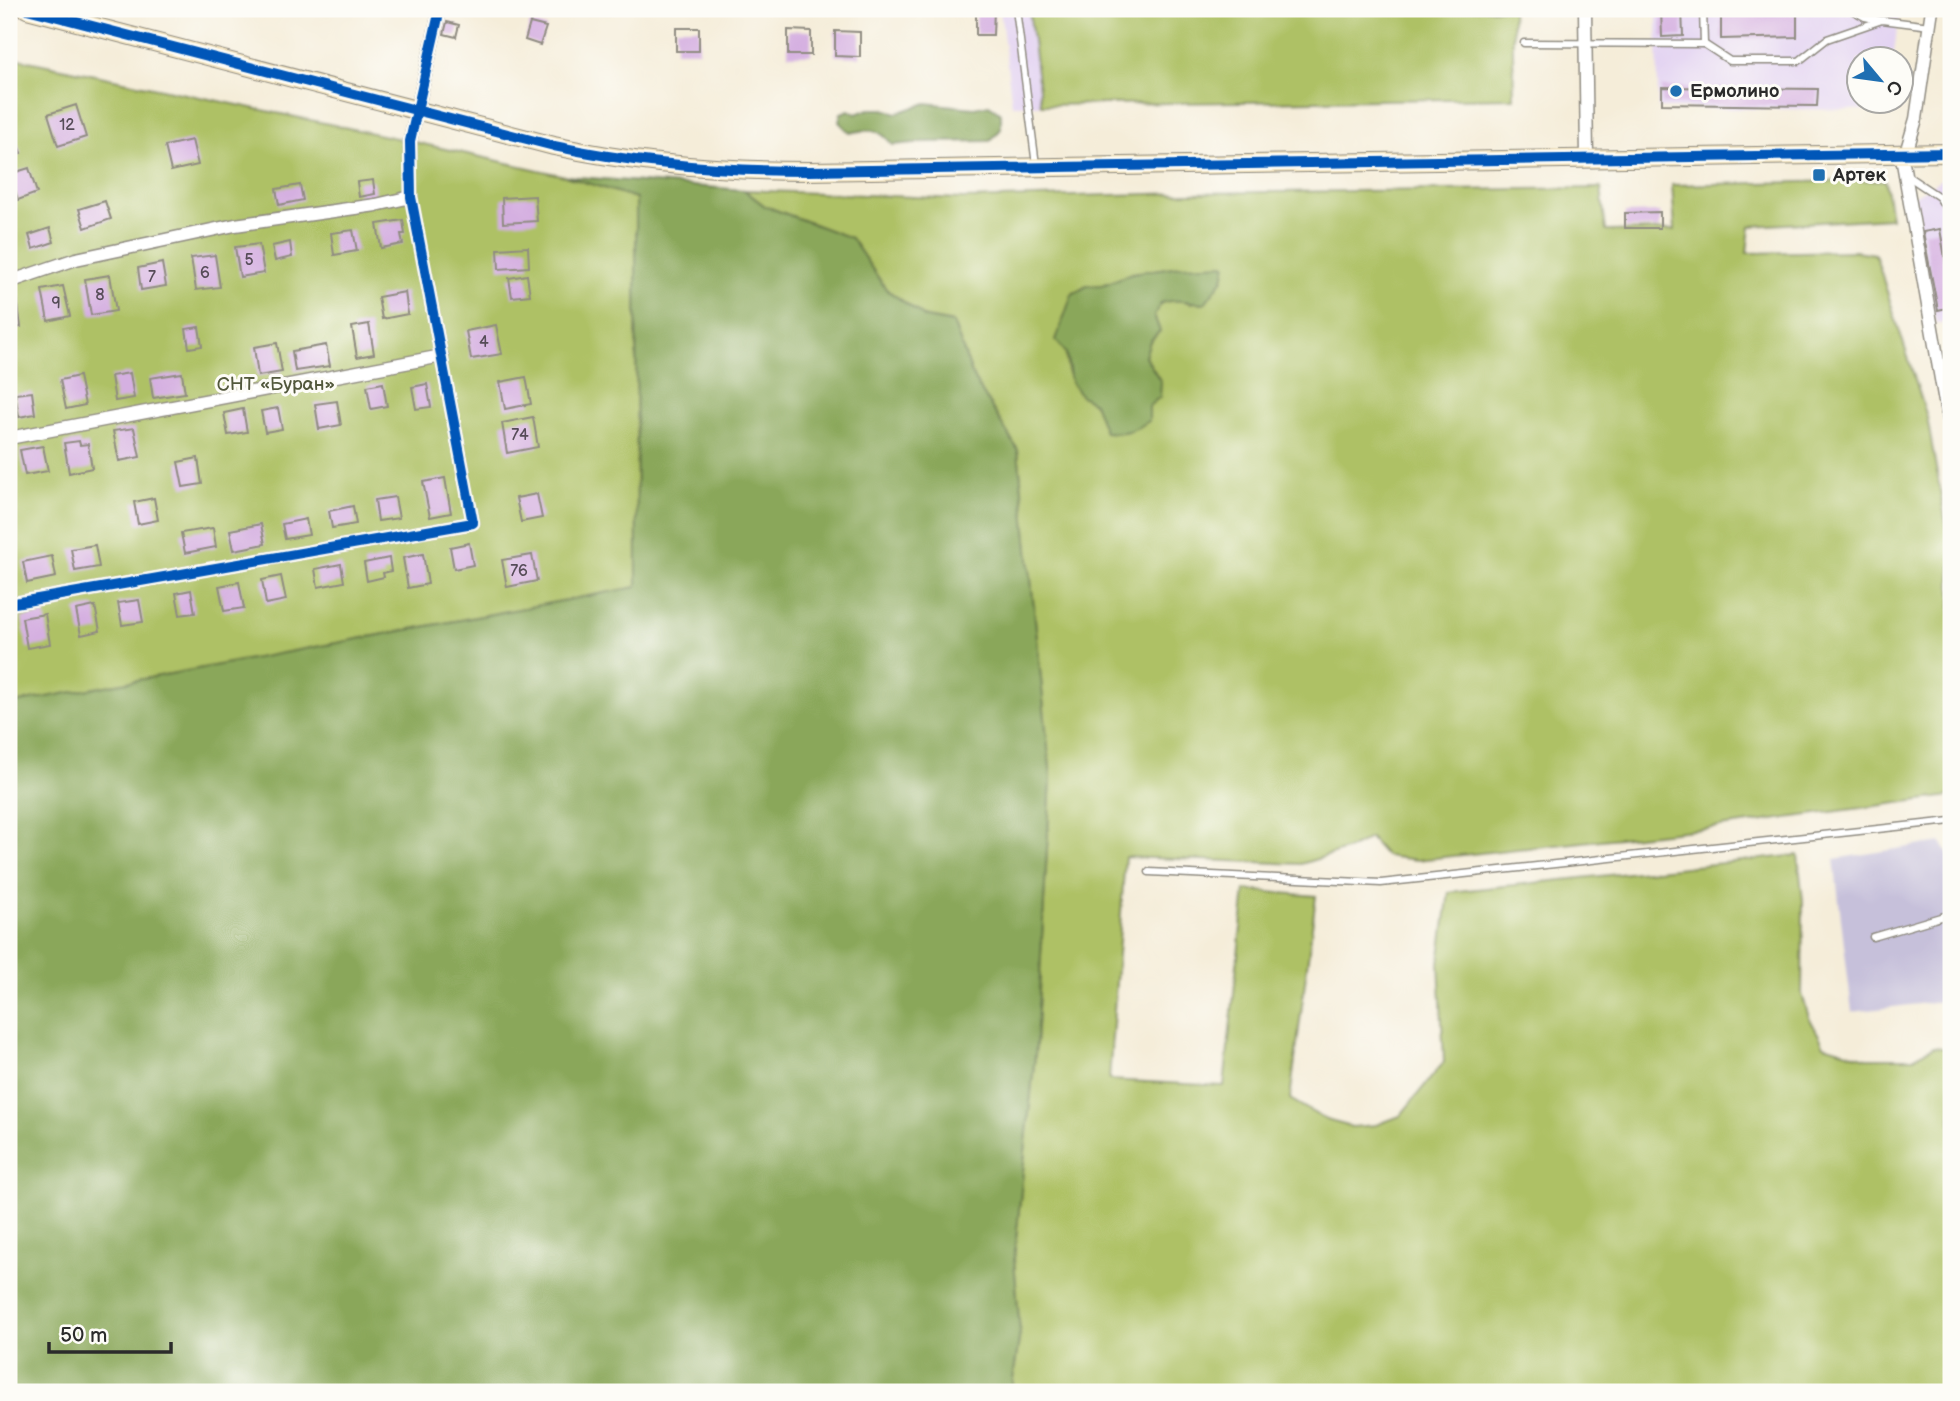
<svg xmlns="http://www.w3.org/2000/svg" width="1960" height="1401" viewBox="0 0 1960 1401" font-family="'Balsamiq Sans',sans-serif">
<rect width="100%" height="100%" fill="#fdfcf7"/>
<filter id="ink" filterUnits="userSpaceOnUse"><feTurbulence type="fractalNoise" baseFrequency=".0143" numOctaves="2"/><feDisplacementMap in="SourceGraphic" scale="14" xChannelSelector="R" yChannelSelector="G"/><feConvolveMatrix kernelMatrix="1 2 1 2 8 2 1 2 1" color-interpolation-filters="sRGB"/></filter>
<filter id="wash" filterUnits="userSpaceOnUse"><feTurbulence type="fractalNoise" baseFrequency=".00686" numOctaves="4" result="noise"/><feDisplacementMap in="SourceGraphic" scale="28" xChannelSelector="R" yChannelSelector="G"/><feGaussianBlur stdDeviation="1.57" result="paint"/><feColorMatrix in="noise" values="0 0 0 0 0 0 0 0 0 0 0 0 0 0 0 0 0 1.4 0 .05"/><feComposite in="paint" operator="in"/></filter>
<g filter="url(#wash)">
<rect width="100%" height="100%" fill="#f5edd9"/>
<g fill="#e3d3f2">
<polygon points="1000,9 1029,9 1041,105 1012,105"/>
<polygon points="1657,9 1900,9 1893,59 1858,60 1858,102 1887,102 1886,110 1658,108"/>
<polygon points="1951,173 1951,321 1936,324 1913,197"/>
</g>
<polygon fill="#c6c0da" points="1941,842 1951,859 1951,1000 1852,1012 1834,859"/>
<g fill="#aec165" stroke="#6c7648" stroke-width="2" fill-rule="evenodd">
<polygon points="1029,9 1512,9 1514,98 1041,105"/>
<polygon points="9,57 410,141 565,176 636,198 637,587 9,704"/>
<path d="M 1885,180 L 1891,218 L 1750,226 L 1747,253 L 1855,251 L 1875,254 L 1927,417 L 1951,553 L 1951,796 L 1720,827 L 1417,860 L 1386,856 L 1370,838 L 1349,849 L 1301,864 L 1125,857 L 1109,1080 L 1224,1086 L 1245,890 L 1316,896 L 1290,1099 L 1326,1120 L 1352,1127 L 1376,1125 L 1400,1116 L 1444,1062 L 1439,963 L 1449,892 L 1798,855 L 1803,901 L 1802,994 L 1809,1017 L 1824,1045 L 1867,1058 L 1913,1058 L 1933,1047 L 1951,1049 L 1951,1392 L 1011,1392 L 1020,1333 L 1014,1259 L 1036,1045 L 1051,778 L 1018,450 L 974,379 L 953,323 L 926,318 L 886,289 L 851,238 L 765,206 L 744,190 L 963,199 L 1188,193 L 1601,188 L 1606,231 L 1675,230 L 1672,185 ZM 1180,266 L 1191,303 L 1176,298 L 1161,302 L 1154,316 L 1160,331 L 1150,341 L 1145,356 L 1161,382 L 1149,406 L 1105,432 C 1102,423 1099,408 1092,402 C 1084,395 1077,393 1072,383 C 1061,360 1066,318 1072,294 L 1087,286 L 1103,285 L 1133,273 Z"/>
</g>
<g fill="#8aa75a" stroke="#5a6942" stroke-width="2">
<path d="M 926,103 L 974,108 L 989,105 L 1001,113 L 1001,129 L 990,141 L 926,142 L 893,145 C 879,128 871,128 850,133 L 839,122 L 841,113 L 849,110 L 856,114 L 869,109 L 883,109 L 897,113 Z"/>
<polygon points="565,176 744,190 765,206 851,238 886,289 926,318 953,323 974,379 1018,450 1051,778 1036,1045 1014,1259 1020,1333 1011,1392 9,1392 9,704 637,587 636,198"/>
<path d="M 1226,264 L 1223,279 L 1205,303 C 1189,303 1177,298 1161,303 L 1154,316 L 1160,331 L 1150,341 L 1145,356 L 1161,382 L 1160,397 L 1149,406 L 1149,421 C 1134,431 1123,434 1105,432 L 1094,403 L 1081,396 L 1071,382 L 1066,353 L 1056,340 L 1072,294 L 1087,286 L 1103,285 L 1132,273 L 1180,266 Z"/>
</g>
<g id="blocks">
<g fill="#d5b0e1">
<polygon points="976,9 994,9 993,35 976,35"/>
<polygon points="1661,9 1682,9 1683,36 1662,37"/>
<polygon points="1721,9 1797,9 1797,37 1721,39"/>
<polygon points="447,22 459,25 456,37 444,34"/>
<polygon points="530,23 546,27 540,45 525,40"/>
<rect x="676" y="28" width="23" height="23"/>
<polygon points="788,30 811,31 811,55 788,55"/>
<polygon points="835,31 860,32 860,57 835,56"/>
<polygon points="1662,87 1818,89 1817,106 1662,104"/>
<polygon points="76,105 86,137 58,146 48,114"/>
<polygon points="14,135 21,153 9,158 9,137"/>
<polygon points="192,140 198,165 171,171 165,146"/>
<polygon points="29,168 37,193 18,200 10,174"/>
<polygon points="373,180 375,194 359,197 357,182"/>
<polygon points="300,185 303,200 279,205 276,189"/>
<polygon points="535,196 537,221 503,223 502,198"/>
<polygon points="105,201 111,219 85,228 79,209"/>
<polygon points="1660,212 1660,228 1625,228 1625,213"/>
<polygon points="403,220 405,234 401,234 403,244 381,248 377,224"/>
<polygon points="50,228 54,242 33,249 29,235"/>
<polygon points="1940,229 1951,293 1951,307 1938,310 1923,232"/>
<polygon points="353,230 357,251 334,255 331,233"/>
<polygon points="290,242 292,257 275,261 272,246"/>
<polygon points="259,244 264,273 240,277 235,247"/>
<polygon points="528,247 529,267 499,269 498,249"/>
<polygon points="215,255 220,287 196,290 191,258"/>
<polygon points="162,263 166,286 141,290 138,268"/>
<polygon points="110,275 116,311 91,315 85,279"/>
<polygon points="527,275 530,295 512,297 509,278"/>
<polygon points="63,286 70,316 48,321 42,290"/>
<polygon points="405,292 408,314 382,319 378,297"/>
<polygon points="17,298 21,327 9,329 9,300"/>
<polygon points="369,324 374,354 357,357 352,327"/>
<polygon points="496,325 502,354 471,359 466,331"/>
<polygon points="199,327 202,346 189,348 186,329"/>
<polygon points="277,343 282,372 258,376 254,347"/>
<polygon points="326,345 330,366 295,371 292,351"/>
<polygon points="130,373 134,398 115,401 111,376"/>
<polygon points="182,373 185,393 153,398 150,378"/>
<polygon points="79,376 85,405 66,409 60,380"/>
<polygon points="526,377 531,404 505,409 500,382"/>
<polygon points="383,383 387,406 371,409 367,386"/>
<polygon points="427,384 431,407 416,409 412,387"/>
<polygon points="32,392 35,414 19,417 15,394"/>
<polygon points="337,401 341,425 319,429 315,404"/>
<polygon points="278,408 282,429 265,432 261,411"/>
<polygon points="243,409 247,432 228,435 224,413"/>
<polygon points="533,417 538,447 507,453 502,423"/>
<polygon points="134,428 140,457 119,461 113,431"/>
<polygon points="79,441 80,445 88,444 92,468 69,473 64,443"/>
<polygon points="43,446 48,471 25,475 20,450"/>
<polygon points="198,458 202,484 183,487 178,462"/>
<polygon points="445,478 451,513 430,517 423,482"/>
<polygon points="537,494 542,518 521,522 516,498"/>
<polygon points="395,497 399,518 378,521 375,500"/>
<polygon points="154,498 158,520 138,524 134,502"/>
<polygon points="353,506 356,524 332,528 329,511"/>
<polygon points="306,519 309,535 285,539 282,524"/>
<polygon points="261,524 265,544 234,550 230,530"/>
<polygon points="213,528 216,547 185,553 181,533"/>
<polygon points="469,543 473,565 454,569 450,547"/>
<polygon points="95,545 99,567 75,571 71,549"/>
<polygon points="423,554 428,584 408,588 403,558"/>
<polygon points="532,555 537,581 507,587 502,560"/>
<polygon points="52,556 56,577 27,583 23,562"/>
<polygon points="389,558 391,571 383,573 384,577 367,581 364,563"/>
<polygon points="341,564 344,582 318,587 315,569"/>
<polygon points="281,576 286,600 266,604 262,580"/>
<polygon points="239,582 244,608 224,611 219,586"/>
<polygon points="191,590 195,613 180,615 176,593"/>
<polygon points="139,600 143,622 122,625 118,603"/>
<polygon points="95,606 100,631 81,635 76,610"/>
<polygon points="45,614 50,644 27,648 22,618"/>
</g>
</g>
</g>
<g filter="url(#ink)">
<use href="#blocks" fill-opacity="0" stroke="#908c82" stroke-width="2"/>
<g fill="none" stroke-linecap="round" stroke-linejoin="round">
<defs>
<g id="lane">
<polyline points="1016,9 1036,165"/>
<polyline points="1850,9 1865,17 1880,20"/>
<polyline points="1524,43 1704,44 1703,9"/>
<polyline points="1704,44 1730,61 1799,61 1827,39 1882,20 1930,26"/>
<polyline points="1906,175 1939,197 1951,196"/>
<polyline points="1939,197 1951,216"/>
<polyline points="1149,872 1381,883 1951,821"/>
<polyline points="1873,937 1951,914"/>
</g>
<g id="street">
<polyline points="1585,9 1587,158"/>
<polyline points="1932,9 1916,119 1903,163 1951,436"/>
<polyline points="9,282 76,259 235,225 376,205 411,197"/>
<polyline points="9,438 442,356"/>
<polyline points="9,604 473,523 411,197 410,141 440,9"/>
</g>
<path id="secondary" d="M 27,9 L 554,146 C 638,164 723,171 809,171 L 1951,153"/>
</defs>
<use href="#lane" stroke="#908c82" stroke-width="9"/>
<use href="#street" stroke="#908c82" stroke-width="15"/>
<use href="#secondary" stroke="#908c82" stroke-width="20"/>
<use href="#lane" stroke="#fff" stroke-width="6"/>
<use href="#street" stroke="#fff" stroke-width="12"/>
<use href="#secondary" stroke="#f7e8c3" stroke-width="18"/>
<defs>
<g id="cycleway">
<path d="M 27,9 L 554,146 C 638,164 723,171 809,171 L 1951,153"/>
<polyline points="9,604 473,523 411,197 410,141 440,9"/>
</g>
</defs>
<use href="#cycleway" stroke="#fdfcf7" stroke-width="15"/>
<use href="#cycleway" stroke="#0057b8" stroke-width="10"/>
</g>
</g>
<g fill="#1f6fb2" stroke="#fdfcf7" stroke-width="2.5">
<circle cx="1676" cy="91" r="7"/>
<rect x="1812" y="168" width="14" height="14" rx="3.5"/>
</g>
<g text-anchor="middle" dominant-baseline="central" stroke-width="6" stroke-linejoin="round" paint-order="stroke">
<g font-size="16" fill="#564c58">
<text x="67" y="125">12</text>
<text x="249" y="260">5</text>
<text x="205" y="273">6</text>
<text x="152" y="277">7</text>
<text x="100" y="295">8</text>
<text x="56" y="303">9</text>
<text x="484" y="342">4</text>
<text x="520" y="435">74</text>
<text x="519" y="571">76</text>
</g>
<g font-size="19" font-weight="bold" fill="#2b2b2b" stroke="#fdfcf7" text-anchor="start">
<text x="1690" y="91">Ермолино</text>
<text x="1833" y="175">Артек</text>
</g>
<g font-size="19" fill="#52583c" stroke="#fdfcf7">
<text x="276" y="384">СНТ «Буран»</text>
</g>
</g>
<rect width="1960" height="1401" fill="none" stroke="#fdfcf7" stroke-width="35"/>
<g transform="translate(1880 80) rotate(119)"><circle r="33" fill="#fdfcf7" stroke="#a9a8a5" stroke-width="2"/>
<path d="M0-5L12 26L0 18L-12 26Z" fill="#1f6fb2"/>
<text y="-10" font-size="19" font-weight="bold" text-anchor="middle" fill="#2b2b2b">С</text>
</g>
<path d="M49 1342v10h122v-10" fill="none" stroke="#2b2b2b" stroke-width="3.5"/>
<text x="60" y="1342" font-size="21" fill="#2b2b2b" stroke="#fdfcf7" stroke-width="5" paint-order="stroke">50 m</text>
</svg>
